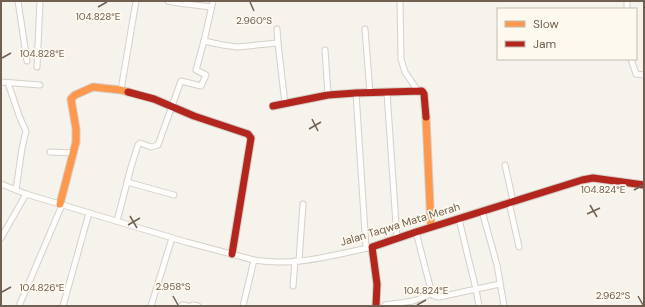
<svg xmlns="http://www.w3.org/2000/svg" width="645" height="307" viewBox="0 0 645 307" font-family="'DM Sans',sans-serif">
<rect width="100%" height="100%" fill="#f6f3ec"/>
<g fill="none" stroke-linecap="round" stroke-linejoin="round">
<defs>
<g id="street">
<polyline points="18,1 27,61"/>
<polyline points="168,1 178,3 211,7"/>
<polyline points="400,1 401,59 405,72 418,91"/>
<polyline points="627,9 627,1"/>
<polyline points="277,29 278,43"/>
<polyline points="365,29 370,93"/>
<polyline points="204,41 223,45 237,47 278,43 285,104"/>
<polyline points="325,50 328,95"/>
<polyline points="631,59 636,74 644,75"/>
<polyline points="37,67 40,1"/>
<polyline points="1,82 40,85"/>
<polyline points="8,83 20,118 26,131 22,148 16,190"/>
<polyline points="121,90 136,1"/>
<polyline points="356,93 366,248"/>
<polyline points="387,93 397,239"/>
<polyline points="50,152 73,153"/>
<polyline points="505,165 513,201"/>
<polyline points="127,182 174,195"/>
<path d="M 1,184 L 26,194 L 186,242 L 254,260 C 294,267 334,255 372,247"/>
<polyline points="509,202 519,247"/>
<polyline points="482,211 497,265 504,306"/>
<polyline points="459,219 468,257 476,289 479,306"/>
<polyline points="117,221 131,167 138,145 140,143 151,147 158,145 181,81 201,86 206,75 196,70 204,41 213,1"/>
<polyline points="416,232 432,294 434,296 439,297 500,284"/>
<polyline points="1,238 26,194"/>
<polyline points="299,261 303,204"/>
<polyline points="293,286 295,261"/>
<polyline points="182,305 188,306"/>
<polyline points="385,305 413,301 432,294"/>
<polyline points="19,306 62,205"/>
<polyline points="63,306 89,213"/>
<polyline points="151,306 172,238"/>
<polyline points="191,306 193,305 198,306"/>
<polyline points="243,306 254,260"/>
</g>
<g id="slow">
<polyline points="426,117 431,227"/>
<polyline points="60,204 76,142 76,129 71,99 75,95 93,87 121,90 128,92"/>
</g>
<g id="jam">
<polyline points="128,92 154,99 194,116 248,134 251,138 232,254"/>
<polyline points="273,106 328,95 356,93 422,91 424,94 426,117"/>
<polyline points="376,306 377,284 372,247 416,232 582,180 593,178 644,185"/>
</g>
</defs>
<use href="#street" stroke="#d5d0ca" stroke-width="7"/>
<use href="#slow" stroke="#d4cfc7" stroke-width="9"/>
<use href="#jam" stroke="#d4cfc7" stroke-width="9"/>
<use href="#street" stroke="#fefdfc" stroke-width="5"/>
<use href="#slow" stroke="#ff974d" stroke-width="7"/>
<use href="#jam" stroke="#b3261e" stroke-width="7"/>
</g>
<path fill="none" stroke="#715f4f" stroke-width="1.5" d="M 250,2 L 254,11M 98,7 L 107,2M 2,58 L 11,53M 312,119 L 318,131M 309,129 L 321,122M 634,190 L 643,185M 590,205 L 597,217M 587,214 L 600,208M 130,216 L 137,228M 128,225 L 140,218M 2,292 L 11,287M 173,296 L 178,305M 638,296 L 643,305M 417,305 L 426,300"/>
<g text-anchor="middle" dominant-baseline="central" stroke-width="3.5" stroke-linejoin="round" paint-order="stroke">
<g font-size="11" fill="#715f4f" stroke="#fdf9ee">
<text transform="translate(400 224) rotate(-17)">Jalan Taqwa Mata Merah</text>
</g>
</g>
<g font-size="10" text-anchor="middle" fill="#715f4f" stroke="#fdf9ee" stroke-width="3.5" stroke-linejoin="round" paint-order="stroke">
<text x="98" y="20">104.828°E</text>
<text x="254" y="24">2.960°S</text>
<text x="42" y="57">104.828°E</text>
<text x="603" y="193">104.824°E</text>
<text x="173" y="290">2.958°S</text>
<text x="42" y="291">104.826°E</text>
<text x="426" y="294">104.824°E</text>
<text x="613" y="299">2.962°S</text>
</g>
<rect width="645" height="307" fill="none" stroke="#715f4f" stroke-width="4"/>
<rect x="497" y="8" width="140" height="52" fill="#fdf9ee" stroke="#c5bbae"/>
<rect x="505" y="21" width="20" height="6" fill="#ff974d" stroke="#c5bbae"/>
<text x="533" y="28" font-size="12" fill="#715f4f">Slow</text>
<rect x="505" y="41" width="20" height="6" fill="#b3261e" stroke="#c5bbae"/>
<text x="533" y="48" font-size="12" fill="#715f4f">Jam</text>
</svg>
